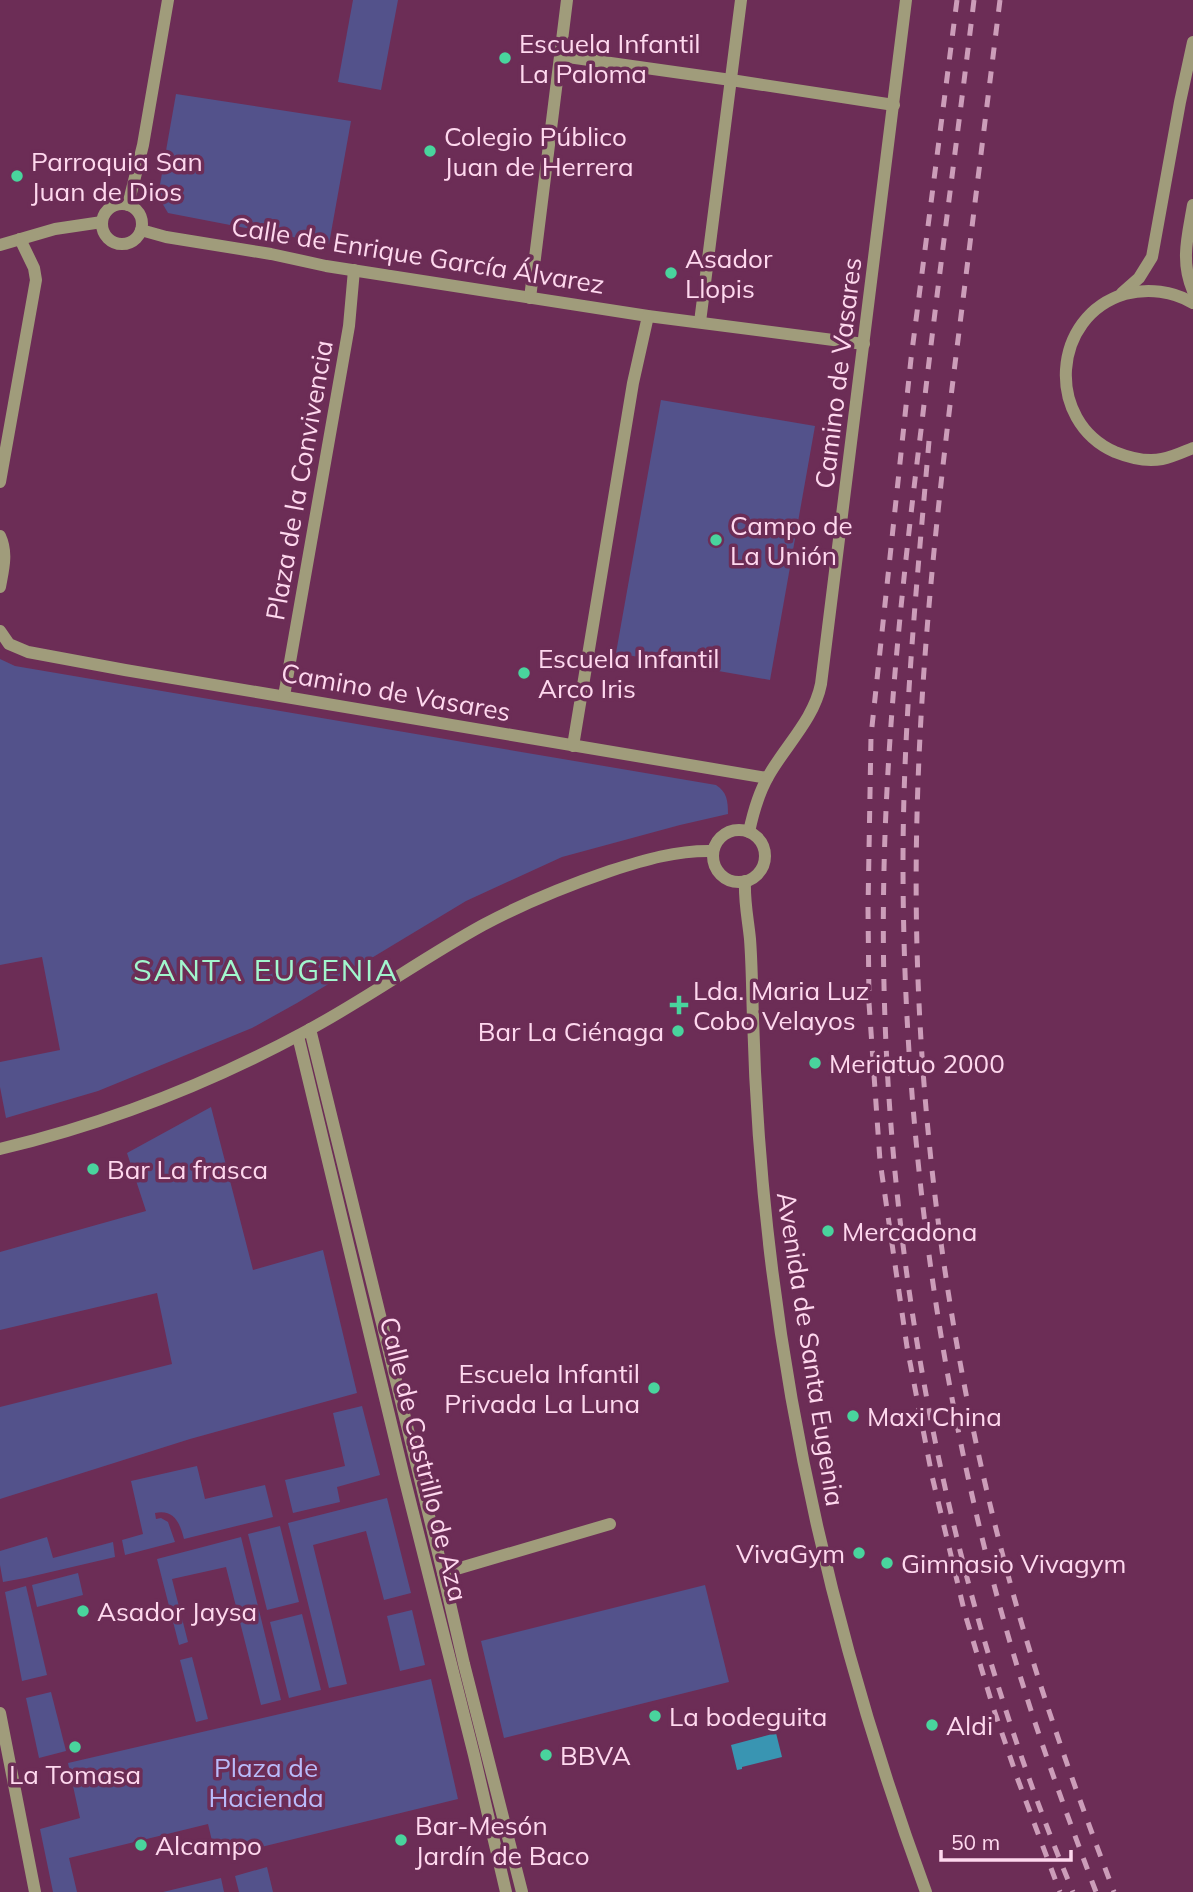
<svg xmlns="http://www.w3.org/2000/svg" width="1193" height="1892" viewBox="0 0 1193 1892" font-family="Mulish,sans-serif">
<rect width="100%" height="100%" fill="#6c2d56"/>
<g fill="#53528b">
<polygon points="353,0 398,0 381,90 338,82"/>
<polygon points="176,94 351,121 329,244 168,213 158,196"/>
<polygon points="661,400 815,426 770,680 616,653"/>
<path d="M 0,659 L 15,666 L 716,785 C 727,792 728,801 728,814 L 680,825 L 562,857 L 466,901 L 297,1003 L 252,1028 L 98,1091 L 6,1118 L 0,1087 L 0,1062 L 60,1050 L 42,957 L 0,965 Z"/>
<polygon points="211,1107 253,1270 323,1250 357,1393 190,1439 0,1499 0,1407 172,1364 157,1293 0,1330 0,1252 146,1211 127,1153"/>
<polygon points="362,1406 380,1475 337,1487 340,1502 293,1513 285,1480 345,1466 333,1413"/>
<path d="M 197,1466 L 205,1499 L 265,1485 L 273,1517 L 184,1539 C 180,1523 174,1509 155,1513 L 156,1519 L 161,1518 L 168,1522 L 175,1542 L 125,1555 L 122,1540 L 143,1534 L 131,1481 Z"/>
<polygon points="387,1498 411,1593 384,1600 366,1531 313,1545 347,1684 329,1688 288,1523"/>
<polygon points="280,1526 299,1602 267,1610 248,1534"/>
<polygon points="47,1537 53,1558 113,1542 115,1557 25,1578 3,1582 0,1565 0,1551"/>
<polygon points="241,1537 281,1700 261,1705 226,1567 172,1579 188,1642 179,1645 157,1559"/>
<polygon points="78,1573 83,1595 37,1607 32,1585"/>
<polygon points="705,1585 729,1682 504,1738 481,1641"/>
<polygon points="26,1586 47,1675 22,1681 5,1592"/>
<polygon points="412,1610 425,1665 400,1671 387,1616"/>
<polygon points="302,1614 321,1690 289,1698 270,1622"/>
<polygon points="192,1657 208,1719 196,1722 180,1660"/>
<polygon points="431,1679 458,1799 216,1858 208,1824 69,1858 77,1892 53,1892 40,1829 80,1818 68,1763"/>
<polygon points="51,1692 66,1751 39,1758 26,1698"/>
<polygon points="267,1867 273,1892 239,1892 235,1876"/>
<polygon points="221,1878 224,1892 163,1892"/>
</g>
<polygon fill="#3995b2" points="776,1733 782,1757 742,1767 742,1769 737,1770 731,1745"/>
<g fill="none" stroke-linecap="round" stroke-linejoin="round">
<g stroke="#a09c7b" stroke-width="12">
<polyline points="561,56 731,80 894,105"/>
<circle cx="122" cy="224" r="20"/>
<polyline points="128,205 143,145 168,0"/>
<path d="M 1193,205 C 1188,235 1180,261 1193,291"/>
<polyline points="141,230 166,237 271,254 326,266 648,316 864,344"/>
<polyline points="0,245 55,229 102,222"/>
<polyline points="1122,293 1139,278 1152,257 1180,102 1193,42"/>
<polyline points="530,298 567,0"/>
<path d="M 1193,303 C 1173,291 1148,288 1125,294 C 1051,316 1045,421 1115,452 C 1130,458 1147,462 1162,459 C 1173,457 1183,452 1193,448"/>
<polyline points="700,322 741,0"/>
<polyline points="0,482 36,280 34,268 20,239"/>
<path d="M 0,536 C 8,553 3,570 0,587"/>
<polyline points="0,631 9,644 28,652 125,670 767,778"/>
<polyline points="284,696 349,326 354,270"/>
<polyline points="573,746 633,383 648,316"/>
<circle cx="739" cy="856" r="26"/>
<path d="M 749,832 C 753,813 759,792 769,775 C 786,745 814,719 821,684 L 906,0"/>
<path d="M 745,881 C 744,901 748,919 750,939 C 752,965 752,992 753,1018 C 761,1319 822,1610 926,1892"/>
<polyline points="310,1029 443,1573 464,1664 522,1892"/>
<polyline points="298,1036 404,1477 474,1755 506,1892"/>
<path d="M 0,1149 C 105,1124 206,1085 301,1034 C 364,1001 421,959 483,925 C 524,903 566,886 610,871 C 644,860 677,850 713,851"/>
<polyline points="443,1573 610,1524"/>
<polyline points="0,1713 35,1892"/>
</g>
<g stroke="#cc9db9" stroke-width="5" stroke-dasharray="12 12" stroke-linecap="butt">
<polyline points="957,0 911,359 871,736 868,908 869,1003 880,1161 907,1347 932,1476 965,1614 993,1707 1018,1780 1060,1892"/>
<path d="M 974,0 C 957,141 938,281 922,422 C 905,559 890,697 885,835 C 872,1194 935,1561 1073,1892"/>
<path d="M 1000,0 C 987,105 974,211 961,316 C 940,482 921,649 917,816 C 910,1083 946,1362 1020,1618 C 1047,1711 1080,1802 1114,1892"/>
<path d="M 929,441 C 917,582 903,722 903,863 C 903,1136 941,1422 1022,1682 C 1044,1753 1070,1823 1096,1892"/>
</g>
</g>
<g fill="#49d49d" stroke="#6c2d56" stroke-width="2.5">
<circle cx="505" cy="58" r="7"/>
<circle cx="430" cy="151" r="7"/>
<circle cx="17" cy="176" r="7"/>
<circle cx="671" cy="273" r="7"/>
<circle cx="716" cy="540" r="7"/>
<circle cx="524" cy="673" r="7"/>
<path d="M675.5 994.5h7v7h7v7h-7v7h-7v-7h-7v-7h7z"/>
<circle cx="678" cy="1031" r="7"/>
<circle cx="815" cy="1063" r="7"/>
<circle cx="93" cy="1169" r="7"/>
<circle cx="828" cy="1231" r="7"/>
<circle cx="654" cy="1388" r="7"/>
<circle cx="853" cy="1416" r="7"/>
<circle cx="859" cy="1553" r="7"/>
<circle cx="887" cy="1563" r="7"/>
<circle cx="83" cy="1611" r="7"/>
<circle cx="655" cy="1716" r="7"/>
<circle cx="932" cy="1725" r="7"/>
<circle cx="75" cy="1747" r="7"/>
<circle cx="546" cy="1755" r="7"/>
<circle cx="401" cy="1840" r="7"/>
<circle cx="141" cy="1845" r="7"/>
</g>
<g text-anchor="middle" dominant-baseline="central" stroke-width="7" stroke-linejoin="round" paint-order="stroke">
<g font-size="26" fill="#fed8ee" stroke="#6c2d56" text-anchor="start">
<text x="519" y="43">Escuela Infantil<tspan x="519" dy="30">La Paloma</tspan></text>
<text x="444" y="136">Colegio Público<tspan x="444" dy="30">Juan de Herrera</tspan></text>
<text x="31" y="161">Parroquia San<tspan x="31" dy="30">Juan de Dios</tspan></text>
<text x="685" y="258">Asador<tspan x="685" dy="30">Llopis</tspan></text>
<text x="730" y="525">Campo de<tspan x="730" dy="30">La Unión</tspan></text>
<text x="538" y="658">Escuela Infantil<tspan x="538" dy="30">Arco Iris</tspan></text>
<text x="693" y="990">Lda. Maria Luz<tspan x="693" dy="30">Cobo Velayos</tspan></text>
<text x="664" y="1031" text-anchor="end">Bar La Ciénaga</text>
<text x="829" y="1063">Meriatuo 2000</text>
<text x="107" y="1169">Bar La frasca</text>
<text x="842" y="1231">Mercadona</text>
<text x="640" y="1373" text-anchor="end">Escuela Infantil<tspan x="640" dy="30">Privada La Luna</tspan></text>
<text x="867" y="1416">Maxi China</text>
<text x="845" y="1553" text-anchor="end">VivaGym</text>
<text x="901" y="1563">Gimnasio Vivagym</text>
<text x="97" y="1611">Asador Jaysa</text>
<text x="669" y="1716">La bodeguita</text>
<text x="946" y="1725">Aldi</text>
<text x="560" y="1755">BBVA</text>
<text x="75" y="1774" text-anchor="middle">La Tomasa</text>
<text x="415" y="1825">Bar-Mesón<tspan x="415" dy="30">Jardín de Baco</tspan></text>
<text x="155" y="1845">Alcampo</text>
</g>
<g font-size="26" fill="#fed8ee" stroke="#6c2d56">
<text transform="translate(418 255) rotate(9)">Calle de Enrique García Álvarez</text>
<text transform="translate(838 373) rotate(-83)">Camino de Vasares</text>
<text transform="translate(299 480) rotate(-80)">Plaza de la Convivencia</text>
<text transform="translate(396 692) rotate(10)">Camino de Vasares</text>
<text transform="translate(811 1349) rotate(81)">Avenida de Santa Eugenia</text>
<text transform="translate(424 1459) rotate(76)">Calle de Castrillo de Aza</text>
</g>
<g font-size="26" fill="#b9bbfa" stroke="#6c2d56">
<text x="266" y="1767">Plaza de<tspan x="266" dy="30">Hacienda</tspan></text>
</g>
<g font-size="30" letter-spacing="2" fill="#a1f6cd" stroke="#6c2d56">
<text x="266" y="970">SANTA EUGENIA</text>
</g>
</g>
<path d="M941 1850v10h130v-10" fill="none" stroke="#fed8ee" stroke-width="3.5"/>
<text x="951" y="1850" font-size="21" fill="#fed8ee" stroke="#6c2d56" stroke-width="5" paint-order="stroke">50 m</text>
</svg>
